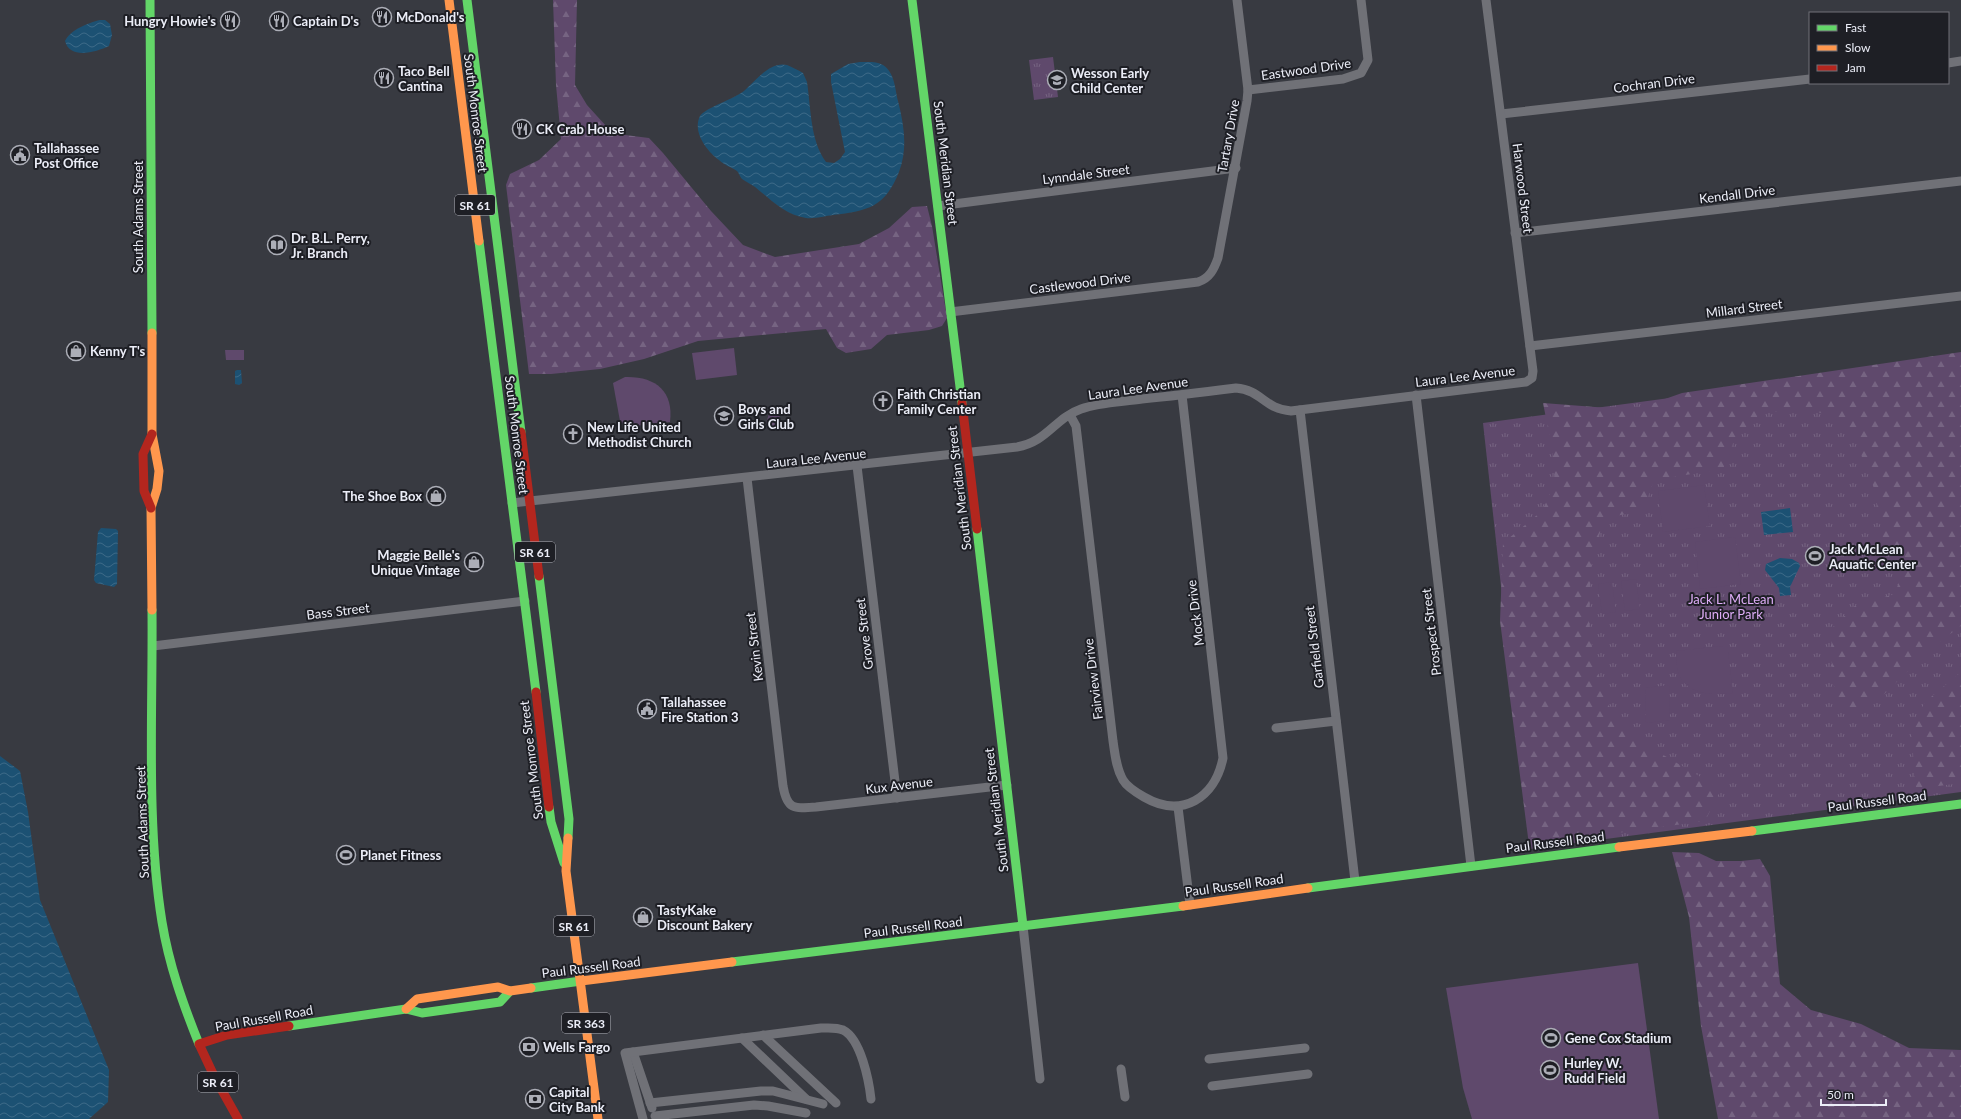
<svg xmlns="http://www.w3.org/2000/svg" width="1961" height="1119" viewBox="0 0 1961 1119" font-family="Lato,sans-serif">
<defs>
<pattern id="grass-tufts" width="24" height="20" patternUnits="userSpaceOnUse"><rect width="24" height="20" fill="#5f496c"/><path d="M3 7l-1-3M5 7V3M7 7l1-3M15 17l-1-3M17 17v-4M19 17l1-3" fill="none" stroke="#766482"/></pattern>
<pattern id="forest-firs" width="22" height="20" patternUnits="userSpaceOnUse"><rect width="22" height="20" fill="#5f496c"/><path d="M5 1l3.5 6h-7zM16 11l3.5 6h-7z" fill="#766482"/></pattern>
<pattern id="water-waves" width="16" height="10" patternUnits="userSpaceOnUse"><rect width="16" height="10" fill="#1c5173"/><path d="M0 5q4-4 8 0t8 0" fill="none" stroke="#3d6a88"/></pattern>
</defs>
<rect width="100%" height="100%" fill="#383a41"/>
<g fill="url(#grass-tufts)">
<polygon points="1053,57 1058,97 1034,100 1029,60"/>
<polygon points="1961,359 1961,792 1530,849 1483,423"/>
<polygon points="776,411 779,412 781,428 777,430 770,428 766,423 769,414"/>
</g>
<g fill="url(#forest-firs)">
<polygon points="553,0 577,0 575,85 587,105 606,126 617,134 649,138 663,153 711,211 743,245 775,257 859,244 889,228 912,207 927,206 932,226 947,318 942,326 929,330 887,335 871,349 846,353 837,348 826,329 698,341 644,359 600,369 551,374 529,374 506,185 510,174 539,160 561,139 556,85"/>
<polygon points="1961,352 1961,626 1934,646 1879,699 1852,710 1836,708 1831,655 1832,628 1856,605 1895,594 1901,575 1885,553 1875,491 1857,444 1836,417 1806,409 1761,413 1735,438 1723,469 1654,480 1643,511 1604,518 1591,566 1589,621 1593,658 1609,706 1631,736 1721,789 1705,821 1529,845 1500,621 1503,543 1542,511 1555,484 1552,448 1543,403 1634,410 1682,393"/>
<polygon points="1961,672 1961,783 1916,789 1911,728 1925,702"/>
<polygon points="1672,852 1699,853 1716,861 1741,861 1760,859 1770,876 1780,984 1811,1010 1861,1024 1909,1048 1961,1050 1961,1119 1718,1119 1701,1026 1689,917"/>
</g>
<g fill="#5f496c">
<polygon points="734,348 737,375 696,380 692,353"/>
<polygon points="225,350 244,350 244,360 226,360"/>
<path d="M 625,377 C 655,376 674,391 670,422 L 626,427 L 620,421 L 613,383 Z"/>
<polygon points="1704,485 1710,526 1663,532 1658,491"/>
<polygon points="1735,537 1741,584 1700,589 1695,542"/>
<polygon points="1636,579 1640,609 1625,611 1621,581"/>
<polygon points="1612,582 1616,612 1602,614 1598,584"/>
<path d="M 1722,646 L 1728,652 L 1733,693 C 1716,695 1693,696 1681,679 C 1676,671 1677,660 1676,651 Z"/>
<polygon points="1669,685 1670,720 1646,723 1645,688"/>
<polygon points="1638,963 1659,1119 1472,1119 1463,1088 1446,988"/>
</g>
<g fill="url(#water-waves)">
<path d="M 100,20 L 105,20 L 110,24 L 112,35 L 109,46 C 96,52 70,60 65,41 C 70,30 88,23 100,20 Z"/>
<path d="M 860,62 C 867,62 877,61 883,65 C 895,73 895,89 898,101 C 904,125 908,148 899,172 C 885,207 868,211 833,215 C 825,216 814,219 806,218 C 785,215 770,199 755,187 C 751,184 746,182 742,179 C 740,177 739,173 737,171 C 731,167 724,165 719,160 C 707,151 692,132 700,116 C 705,108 734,99 744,91 C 755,81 770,61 787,65 C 792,67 798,70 803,73 L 807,82 C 811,108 810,140 826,162 L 834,163 L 840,159 L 845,152 L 831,82 L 831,74 L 848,64 Z"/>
<polygon points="237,370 241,370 242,383 239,385 235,384 235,371"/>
<polygon points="1790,508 1793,532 1764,535 1761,512"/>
<polygon points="101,528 116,529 118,531 117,584 114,587 96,583 94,580 98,532"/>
<polygon points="1780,558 1792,559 1799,563 1800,566 1790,587 1791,595 1780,596 1779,588 1765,570 1766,564"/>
<polygon points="0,756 20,771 28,812 40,900 109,1070 108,1102 89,1119 0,1119"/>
</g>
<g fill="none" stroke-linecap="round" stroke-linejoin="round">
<g stroke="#707177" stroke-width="9">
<polyline points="1948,63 1961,61"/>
<polyline points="1248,90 1343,79 1361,73 1368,60 1361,0"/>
<polyline points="1501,114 1810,79"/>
<polyline points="938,206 1236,168"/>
<polyline points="1515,233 1961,181"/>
<path d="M 950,312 L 1198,282 C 1210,278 1214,269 1218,258 L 1247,101 L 1248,90 L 1237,0"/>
<polyline points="1530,346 1961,296"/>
<polyline points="1416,395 1471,866"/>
<polyline points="1300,410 1355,881"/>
<path d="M 1070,415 L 1076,426 L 1113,741 C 1115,754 1116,768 1123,780 C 1127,787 1137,793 1144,797 C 1182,819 1215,798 1223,758 L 1182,395"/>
<polyline points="857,466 897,798"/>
<path d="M 747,478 L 783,786 C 787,809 793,809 816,807 L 1007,785"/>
<path d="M 512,503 L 1017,447 C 1047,442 1055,418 1081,409 C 1100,402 1122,402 1142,399 C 1173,396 1205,392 1236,388 C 1262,390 1264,409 1291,411 L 1526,382 L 1532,378 L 1533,371 L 1486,0"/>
<polyline points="153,646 525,601"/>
<polyline points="1276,728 1336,721"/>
<polyline points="1178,807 1190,905"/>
<polyline points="1023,926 1040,1079"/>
<polyline points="763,1035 836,1103"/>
<polyline points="742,1038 806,1099"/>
<polyline points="633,1052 652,1108"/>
<polyline points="1209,1059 1305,1048"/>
<polyline points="1121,1069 1125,1097"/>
<polyline points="1212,1086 1308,1074"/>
<polyline points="650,1103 761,1091 773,1091 823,1104"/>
<polyline points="655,1116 754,1105 768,1106 806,1113"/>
<path d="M 643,1119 L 625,1053 L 821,1028 C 828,1028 836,1027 843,1030 C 861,1039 869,1081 871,1099"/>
</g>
<g stroke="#63d668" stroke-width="9">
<polyline points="150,0 152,333"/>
<polyline points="467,0 521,432"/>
<polyline points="912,0 962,403"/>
<polyline points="479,241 536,692"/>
<polyline points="977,529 1023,926"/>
<polyline points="539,576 569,819 568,838"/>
<path d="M 152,610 C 153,712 146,823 162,922 C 169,965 183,1004 199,1044"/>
<polyline points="549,807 551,822 564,863"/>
<polyline points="1752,831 1961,804"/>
<polyline points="1308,888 1619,847"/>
<polyline points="732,962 1183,906"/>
<polyline points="531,988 581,981"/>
<polyline points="289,1026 406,1009 422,1013 500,1002 510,991"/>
</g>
<g stroke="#ff974d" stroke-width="9">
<polyline points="449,0 479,241"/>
<polyline points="152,333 152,434 159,471 157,489 151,508 152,610"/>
<polyline points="568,838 566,871 598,1119"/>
<polyline points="1619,847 1752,831"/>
<polyline points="1183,906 1308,888"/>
<polyline points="581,981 732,962"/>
<polyline points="406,1009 417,999 498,987 510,991 531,988"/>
</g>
<g stroke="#b3261e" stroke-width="9">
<polyline points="962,403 977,529"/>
<polyline points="521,432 539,576"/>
<polyline points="151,508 144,491 143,454 152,434"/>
<polyline points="536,692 549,807"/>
<polyline points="238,1119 215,1078 199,1044 227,1035 289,1026"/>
</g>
</g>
<defs>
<symbol id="restaurant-ring" viewBox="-11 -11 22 22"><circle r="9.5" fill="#1e1f25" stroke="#acaeb7" stroke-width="1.5"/><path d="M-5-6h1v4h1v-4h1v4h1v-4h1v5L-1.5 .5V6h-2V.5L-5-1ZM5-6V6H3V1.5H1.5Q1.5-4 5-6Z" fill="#acaeb7"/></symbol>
<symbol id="school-ring" viewBox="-11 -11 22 22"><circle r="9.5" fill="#1e1f25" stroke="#acaeb7" stroke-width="1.5"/><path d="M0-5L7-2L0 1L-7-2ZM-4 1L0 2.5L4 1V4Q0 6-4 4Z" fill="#acaeb7"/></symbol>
<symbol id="civic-ring" viewBox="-11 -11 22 22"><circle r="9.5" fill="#1e1f25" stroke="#acaeb7" stroke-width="1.5"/><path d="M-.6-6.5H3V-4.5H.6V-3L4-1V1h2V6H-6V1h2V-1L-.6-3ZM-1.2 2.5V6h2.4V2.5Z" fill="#acaeb7"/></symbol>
<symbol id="library-ring" viewBox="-11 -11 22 22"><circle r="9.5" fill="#1e1f25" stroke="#acaeb7" stroke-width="1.5"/><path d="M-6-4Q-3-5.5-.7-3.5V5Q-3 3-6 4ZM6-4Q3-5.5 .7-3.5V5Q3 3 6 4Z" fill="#acaeb7"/></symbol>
<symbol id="shop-ring" viewBox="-11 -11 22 22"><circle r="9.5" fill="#1e1f25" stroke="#acaeb7" stroke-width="1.5"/><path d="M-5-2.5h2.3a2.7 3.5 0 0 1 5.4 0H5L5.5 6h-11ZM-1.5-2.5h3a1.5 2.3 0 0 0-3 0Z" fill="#acaeb7"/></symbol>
<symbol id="church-ring" viewBox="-11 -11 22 22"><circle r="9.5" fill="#1e1f25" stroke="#acaeb7" stroke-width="1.5"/><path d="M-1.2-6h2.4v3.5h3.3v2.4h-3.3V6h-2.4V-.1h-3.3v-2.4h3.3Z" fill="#acaeb7"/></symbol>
<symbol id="stadium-ring" viewBox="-11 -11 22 22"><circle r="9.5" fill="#1e1f25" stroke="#acaeb7" stroke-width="1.5"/><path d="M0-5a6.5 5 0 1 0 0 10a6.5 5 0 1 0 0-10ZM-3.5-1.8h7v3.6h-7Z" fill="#acaeb7"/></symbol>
<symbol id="bank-ring" viewBox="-11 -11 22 22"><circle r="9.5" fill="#1e1f25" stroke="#acaeb7" stroke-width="1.5"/><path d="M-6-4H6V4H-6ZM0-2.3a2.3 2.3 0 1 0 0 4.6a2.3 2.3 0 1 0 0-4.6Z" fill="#acaeb7"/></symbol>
</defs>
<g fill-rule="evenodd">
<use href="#restaurant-ring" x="371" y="6" width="22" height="22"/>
<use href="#restaurant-ring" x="219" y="10" width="22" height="22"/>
<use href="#restaurant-ring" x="268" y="10" width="22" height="22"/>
<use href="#restaurant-ring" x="373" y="67" width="22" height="22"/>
<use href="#school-ring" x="1046" y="69" width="22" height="22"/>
<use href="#restaurant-ring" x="511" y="118" width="22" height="22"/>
<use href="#civic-ring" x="9" y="144" width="22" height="22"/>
<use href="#library-ring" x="266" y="234" width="22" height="22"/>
<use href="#shop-ring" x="65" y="340" width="22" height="22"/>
<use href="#church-ring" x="872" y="390" width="22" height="22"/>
<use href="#school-ring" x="713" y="405" width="22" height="22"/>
<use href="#church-ring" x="562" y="423" width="22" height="22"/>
<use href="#shop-ring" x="425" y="485" width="22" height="22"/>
<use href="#stadium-ring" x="1804" y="545" width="22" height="22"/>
<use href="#shop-ring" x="463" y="551" width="22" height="22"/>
<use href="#civic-ring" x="636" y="698" width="22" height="22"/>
<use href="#stadium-ring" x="335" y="844" width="22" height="22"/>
<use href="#shop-ring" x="632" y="906" width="22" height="22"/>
<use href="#stadium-ring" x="1540" y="1027" width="22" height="22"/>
<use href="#bank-ring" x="518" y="1036" width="22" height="22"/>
<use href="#stadium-ring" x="1539" y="1059" width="22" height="22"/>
<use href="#bank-ring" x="524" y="1088" width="22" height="22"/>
</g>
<g text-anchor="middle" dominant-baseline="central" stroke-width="4" stroke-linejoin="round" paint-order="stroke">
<g fill="#1e1f25" stroke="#aeafb8" stroke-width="1">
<rect x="455" y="195" width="40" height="20" rx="3"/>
<rect x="515" y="542" width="40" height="20" rx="3"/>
<rect x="554" y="916" width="40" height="20" rx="3"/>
<rect x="562" y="1013" width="48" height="20" rx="3"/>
<rect x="198" y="1072" width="40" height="20" rx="3"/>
</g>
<g font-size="12" font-weight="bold" fill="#ebedf7">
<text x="475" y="205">SR 61</text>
<text x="535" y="552">SR 61</text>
<text x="574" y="926">SR 61</text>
<text x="586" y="1023">SR 363</text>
<text x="218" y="1082">SR 61</text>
</g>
<g font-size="13" font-weight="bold" fill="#ebedf7" stroke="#1e1f25" text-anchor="start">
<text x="396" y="17">McDonald's</text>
<text x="216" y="21" text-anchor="end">Hungry Howie's</text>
<text x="293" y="21">Captain D's</text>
<text x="398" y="71">Taco Bell<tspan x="398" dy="15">Cantina</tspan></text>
<text x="1071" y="73">Wesson Early<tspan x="1071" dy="15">Child Center</tspan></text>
<text x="536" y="129">CK Crab House</text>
<text x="34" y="148">Tallahassee<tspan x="34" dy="15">Post Office</tspan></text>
<text x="291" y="238">Dr. B.L. Perry,<tspan x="291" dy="15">Jr. Branch</tspan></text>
<text x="90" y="351">Kenny T's</text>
<text x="897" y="394">Faith Christian<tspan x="897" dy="15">Family Center</tspan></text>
<text x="738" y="409">Boys and<tspan x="738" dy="15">Girls Club</tspan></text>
<text x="587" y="427">New Life United<tspan x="587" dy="15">Methodist Church</tspan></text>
<text x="422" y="496" text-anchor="end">The Shoe Box</text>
<text x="1829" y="549">Jack McLean<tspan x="1829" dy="15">Aquatic Center</tspan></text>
<text x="460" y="555" text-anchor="end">Maggie Belle's<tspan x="460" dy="15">Unique Vintage</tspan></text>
<text x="661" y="702">Tallahassee<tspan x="661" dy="15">Fire Station 3</tspan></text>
<text x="360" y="855">Planet Fitness</text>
<text x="657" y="910">TastyKake<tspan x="657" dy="15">Discount Bakery</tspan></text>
<text x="1565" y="1038">Gene Cox Stadium</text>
<text x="543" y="1047">Wells Fargo</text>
<text x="1564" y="1063">Hurley W.<tspan x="1564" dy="15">Rudd Field</tspan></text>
<text x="549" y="1092">Capital<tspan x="549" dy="15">City Bank</tspan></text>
</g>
<g font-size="13" fill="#ebedf7" stroke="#1e1f25">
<text transform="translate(1306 69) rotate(-8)">Eastwood Drive</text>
<text transform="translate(1654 83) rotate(-7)">Cochran Drive</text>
<text transform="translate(476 113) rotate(83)">South Monroe Street</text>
<text transform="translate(1228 136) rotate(-80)">Tartary Drive</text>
<text transform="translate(946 163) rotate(83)">South Meridian Street</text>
<text transform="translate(1086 174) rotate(-7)">Lynndale Street</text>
<text transform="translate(1523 188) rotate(83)">Harwood Street</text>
<text transform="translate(1737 194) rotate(-7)">Kendall Drive</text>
<text transform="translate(138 217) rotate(-90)">South Adams Street</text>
<text transform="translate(1080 283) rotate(-7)">Castlewood Drive</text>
<text transform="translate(1744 308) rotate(-7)">Millard Street</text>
<text transform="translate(1465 376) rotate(-7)">Laura Lee Avenue</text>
<text transform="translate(1138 388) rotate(-8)">Laura Lee Avenue</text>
<text transform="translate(517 435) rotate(83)">South Monroe Street</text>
<text transform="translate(816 458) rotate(-6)">Laura Lee Avenue</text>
<text transform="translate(959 488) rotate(-97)">South Meridian Street</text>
<text transform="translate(338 611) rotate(-7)">Bass Street</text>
<text transform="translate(1195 613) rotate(-97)">Mock Drive</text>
<text transform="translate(1431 632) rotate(-97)">Prospect Street</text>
<text transform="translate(864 634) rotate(-97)">Grove Street</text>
<text transform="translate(754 647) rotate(-97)">Kevin Street</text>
<text transform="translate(1314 647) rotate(-97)">Garfield Street</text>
<text transform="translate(1093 679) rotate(-97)">Fairview Drive</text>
<text transform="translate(531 760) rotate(-97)">South Monroe Street</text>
<text transform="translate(899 785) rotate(-7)">Kux Avenue</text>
<text transform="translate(1877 801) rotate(-7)">Paul Russell Road</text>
<text transform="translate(996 810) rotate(-97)">South Meridian Street</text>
<text transform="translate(142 822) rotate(-92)">South Adams Street</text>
<text transform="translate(1555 842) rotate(-7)">Paul Russell Road</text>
<text transform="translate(1234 885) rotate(-8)">Paul Russell Road</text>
<text transform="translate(913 927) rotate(-7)">Paul Russell Road</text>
<text transform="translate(591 967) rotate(-7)">Paul Russell Road</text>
<text transform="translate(264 1018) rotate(-10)">Paul Russell Road</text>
</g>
<g font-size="13" fill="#deadf7" stroke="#1e1f25">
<text x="1731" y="599">Jack L. McLean<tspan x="1731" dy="15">Junior Park</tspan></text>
</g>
</g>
<rect x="1809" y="12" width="140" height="72" fill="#1e1f25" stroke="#707179"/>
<rect x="1817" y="25" width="20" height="6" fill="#63d668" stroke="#707179"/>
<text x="1845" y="32" font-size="12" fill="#ebedf7">Fast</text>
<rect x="1817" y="45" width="20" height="6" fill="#ff974d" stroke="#707179"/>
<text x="1845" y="52" font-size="12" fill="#ebedf7">Slow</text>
<rect x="1817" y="65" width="20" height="6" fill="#b3261e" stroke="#707179"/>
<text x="1845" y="72" font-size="12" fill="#ebedf7">Jam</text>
<path d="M1821 1099v6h65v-6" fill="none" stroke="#ebedf7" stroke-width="2"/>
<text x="1827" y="1099" font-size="12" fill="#ebedf7" stroke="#1e1f25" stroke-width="3" paint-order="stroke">50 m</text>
</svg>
